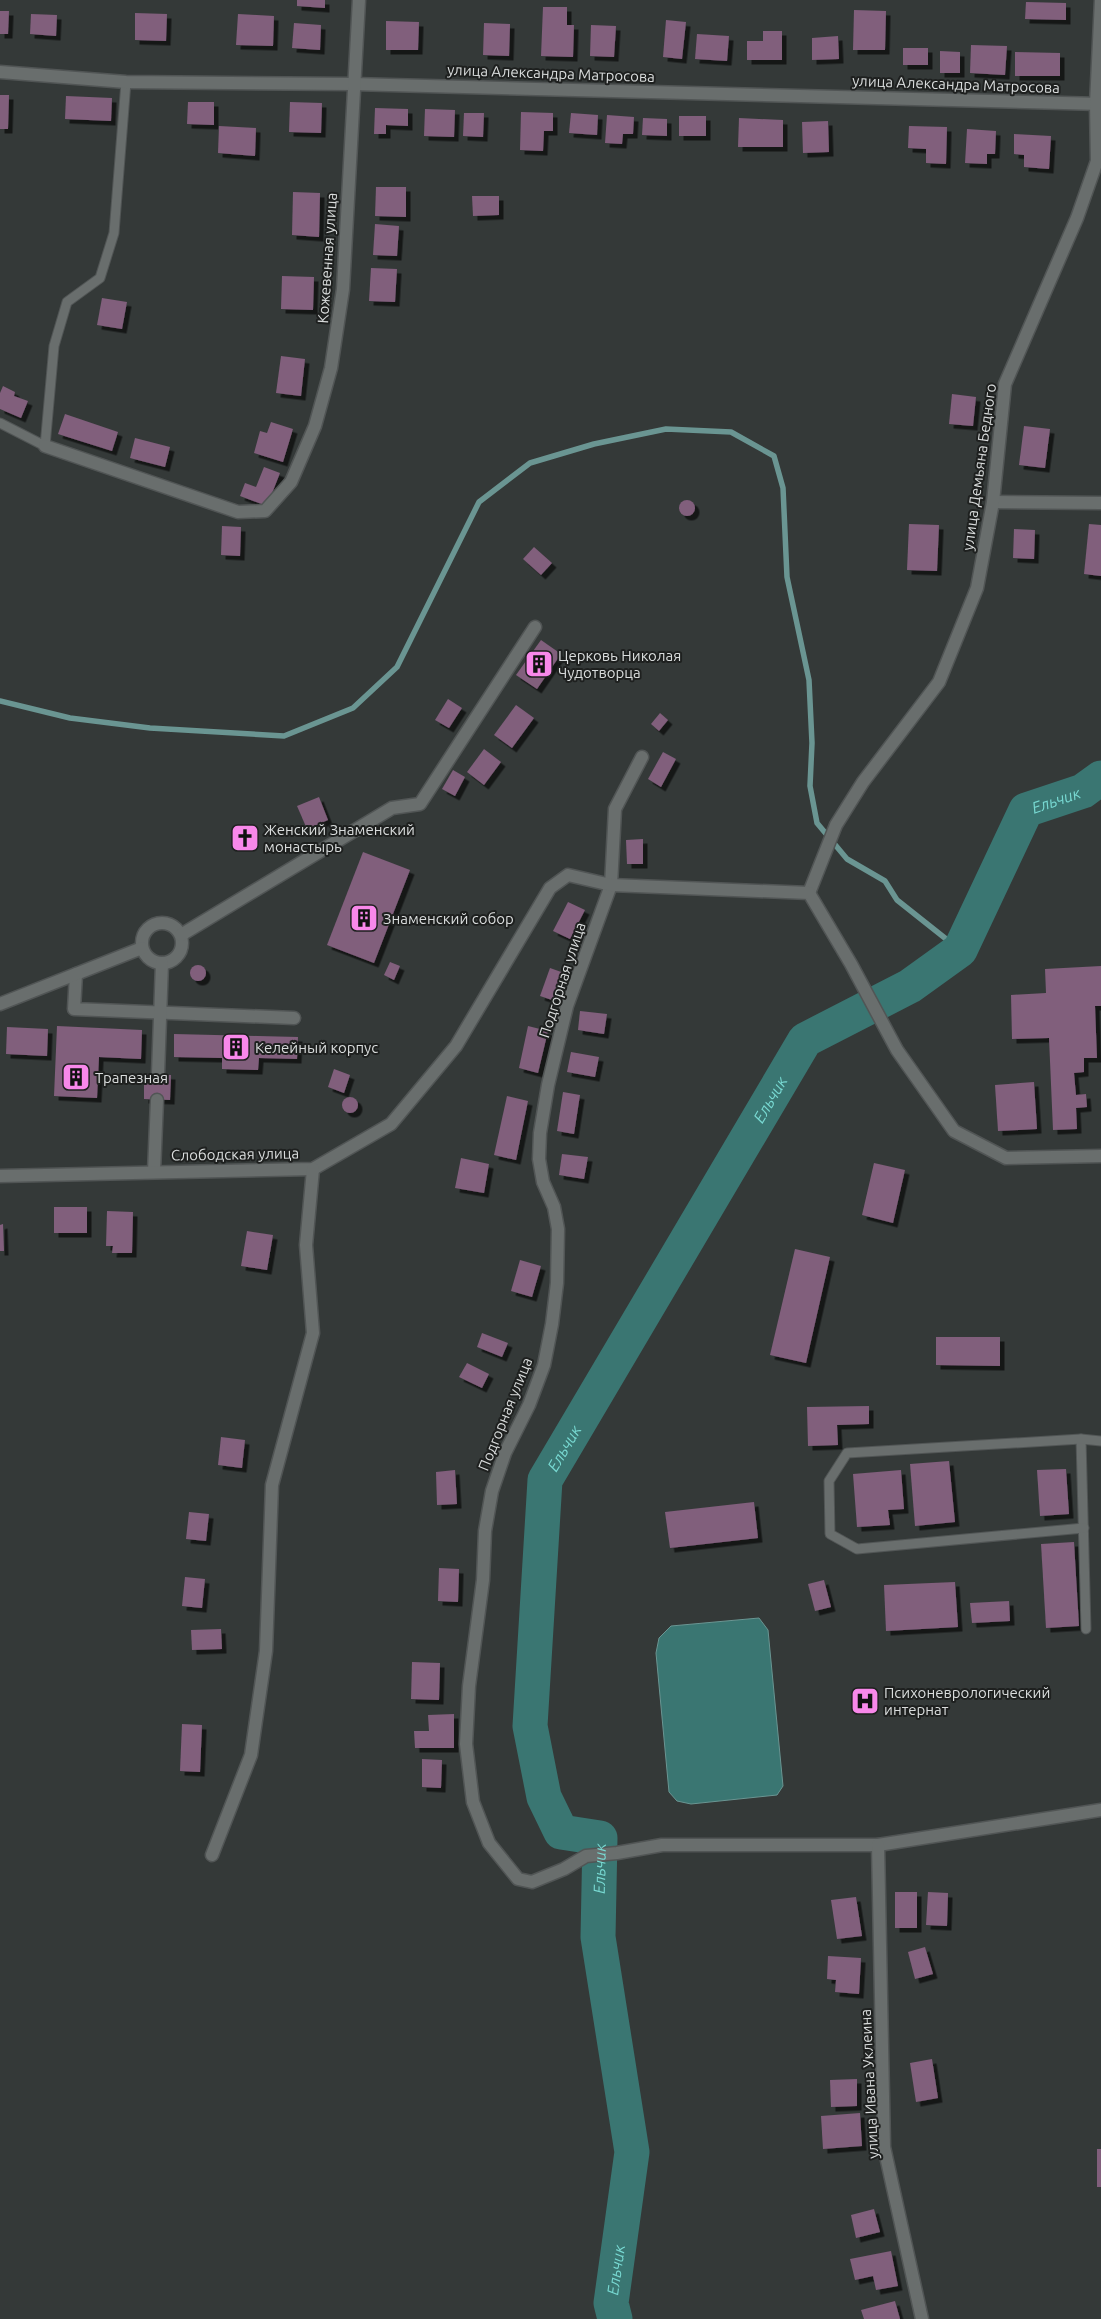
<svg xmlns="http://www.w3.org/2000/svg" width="1101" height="2319" viewBox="0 0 1101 2319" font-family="Ubuntu,sans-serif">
<defs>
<filter id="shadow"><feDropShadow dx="4.5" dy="4.5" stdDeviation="0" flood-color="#0009"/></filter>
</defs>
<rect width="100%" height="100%" fill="#343938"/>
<polygon fill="#3a7672" stroke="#6a9592" points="759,1618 768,1630 783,1786 777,1795 691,1804 677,1801 669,1792 656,1653 659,1638 671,1626"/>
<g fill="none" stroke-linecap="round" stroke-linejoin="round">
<polyline stroke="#6a9592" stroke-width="5.5" points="0,701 70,718 150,728 284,736 353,708 397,667 479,502 530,463 594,444 666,429 731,432 774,456 783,488 787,577 809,680 812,743 810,786 817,823 847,859 885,881 897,900 960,950"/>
<path stroke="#3a7672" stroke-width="35" id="s1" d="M 615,2319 L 611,2303 L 632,2152 L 598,1937 L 600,1838 L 561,1832 L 544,1797 L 530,1726 L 545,1480 L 805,1040 L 910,986 L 960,950 L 1026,810 L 1083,791 L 1101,778"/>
</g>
<g fill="#815e7c" filter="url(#shadow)">
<polygon points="297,0 325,0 325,8 297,6"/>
<polygon points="1026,2 1066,3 1066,20 1025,19"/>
<polygon points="543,7 567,7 567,25 574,25 573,57 541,56"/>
<polygon points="854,10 886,11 885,50 853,50"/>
<polygon points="0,11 9,11 8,34 0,34"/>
<polygon points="135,13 167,14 166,41 135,40"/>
<polygon points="31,14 57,15 56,36 30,34"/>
<polygon points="238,14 274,16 273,46 236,45"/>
<polygon points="666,20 686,22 682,59 663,57"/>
<polygon points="386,21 419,22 418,50 386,50"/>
<polygon points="294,23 321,25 320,50 292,48"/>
<polygon points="484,23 510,24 509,56 483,55"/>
<polygon points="591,25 616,26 614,57 590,56"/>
<polygon points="763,31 782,31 782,60 747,60 747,41 763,41"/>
<polygon points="697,34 729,36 727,61 695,59"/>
<polygon points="838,36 839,59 812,60 812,38"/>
<polygon points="971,45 1007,46 1005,75 970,73"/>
<rect x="903" y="48" width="25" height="17"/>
<polygon points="940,51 960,52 960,73 940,73"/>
<polygon points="1015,52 1060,53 1060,76 1015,76"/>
<polygon points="0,95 9,95 8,129 0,129"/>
<polygon points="66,96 112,98 111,121 65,119"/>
<polygon points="188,102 214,102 214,125 187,124"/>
<polygon points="290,102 322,103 321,133 289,132"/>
<polygon points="375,108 408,109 408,126 386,125 386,134 374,134"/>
<polygon points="425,109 455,110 454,137 424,136"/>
<polygon points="521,112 553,113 553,131 544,131 543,151 520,150"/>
<polygon points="464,113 484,113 483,137 463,136"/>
<polygon points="571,113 598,115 597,135 569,133"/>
<polygon points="607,115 634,117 633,134 623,134 622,144 605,143"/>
<rect x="679" y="116" width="27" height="20"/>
<polygon points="643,118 667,119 667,136 642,135"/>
<polygon points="739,118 783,120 783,147 738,147"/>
<polygon points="828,121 829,152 803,153 802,122"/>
<polygon points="219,126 256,128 255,156 218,153"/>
<polygon points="909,126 947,127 946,164 926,163 926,149 908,148"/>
<polygon points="967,129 996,131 995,154 987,154 987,164 965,163"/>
<polygon points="1014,134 1051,136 1049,169 1024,167 1024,155 1014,154"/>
<polygon points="376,187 406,187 406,217 375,216"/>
<polygon points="293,192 320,193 319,237 292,235"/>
<polygon points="472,196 499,196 499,215 473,216"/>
<polygon points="375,224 399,226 397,256 373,255"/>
<polygon points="371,268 397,269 395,302 369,301"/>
<polygon points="282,276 314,277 313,310 281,309"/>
<polygon points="102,298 127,302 122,329 97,325"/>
<polygon points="281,356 305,359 301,396 276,393"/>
<polygon points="3,386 15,392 14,396 28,401 21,418 0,409 0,393"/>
<polygon points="952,394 976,397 973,426 949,424"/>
<polygon points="65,414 118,432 112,451 58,434"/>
<polygon points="271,422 293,429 283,462 254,453 260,431 267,433"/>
<polygon points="1024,426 1050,429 1045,468 1019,465"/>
<polygon points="135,438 170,447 165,467 130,458"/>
<polygon points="264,467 280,473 267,506 240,496 245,483 256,487"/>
<circle cx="687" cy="508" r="8"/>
<polygon points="909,524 939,525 937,571 907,570"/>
<polygon points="1089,524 1101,525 1101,576 1084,574"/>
<polygon points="222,526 241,527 240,556 221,555"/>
<polygon points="1014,529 1035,530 1034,559 1013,558"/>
<polygon points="534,547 552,563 541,575 523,559"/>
<polygon points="541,640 561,654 537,689 516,675"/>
<polygon points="448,699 462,708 449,728 435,720"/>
<polygon points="516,705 534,718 512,748 494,735"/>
<polygon points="660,713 668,720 659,731 651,724"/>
<polygon points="484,749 501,762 484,785 467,772"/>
<polygon points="663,752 676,759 661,787 648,779"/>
<polygon points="453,770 465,777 455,796 442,789"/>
<polygon points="319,797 328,820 307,829 297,806"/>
<polygon points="643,839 643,864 627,864 626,840"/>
<polygon points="363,852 410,870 374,963 327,945"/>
<polygon points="568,902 585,910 570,939 553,931"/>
<polygon points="390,962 400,966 394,980 384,975"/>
<circle cx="198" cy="973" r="8"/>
<polygon points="1101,966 1101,1006 1095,1006 1097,1058 1084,1058 1084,1072 1074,1073 1076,1095 1086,1094 1087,1107 1076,1108 1077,1129 1053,1130 1049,1038 1012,1039 1011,995 1046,993 1045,969"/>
<polygon points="550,968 564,973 555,1001 540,996"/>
<polygon points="580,1011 607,1014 604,1034 578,1030"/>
<polygon points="57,1026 142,1030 141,1059 99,1057 97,1098 54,1096"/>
<polygon points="528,1026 548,1031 538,1073 519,1068"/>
<polygon points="7,1027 48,1029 47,1056 6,1054"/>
<polygon points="174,1034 298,1037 297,1059 259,1058 258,1070 222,1069 222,1058 174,1057"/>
<polygon points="571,1052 599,1057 595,1077 567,1072"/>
<polygon points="334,1069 350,1075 344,1093 328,1087"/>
<polygon points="144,1074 171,1075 170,1100 144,1099"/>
<polygon points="1034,1082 1037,1129 998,1131 995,1085"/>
<polygon points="563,1092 580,1095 574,1134 557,1131"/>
<polygon points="507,1096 528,1101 516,1160 494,1155"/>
<circle cx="350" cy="1105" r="8"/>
<polygon points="562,1154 588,1157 584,1179 559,1175"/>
<polygon points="461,1158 489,1164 484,1193 455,1188"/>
<polygon points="874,1163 905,1170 893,1223 862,1215"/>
<rect x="54" y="1207" width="33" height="26"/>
<polygon points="107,1211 133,1212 132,1253 112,1253 113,1246 106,1246"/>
<polygon points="3,1224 4,1251 0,1251 0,1225"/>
<polygon points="247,1231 273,1235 267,1270 241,1266"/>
<polygon points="795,1249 830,1257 806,1363 770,1355"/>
<polygon points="520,1260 541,1266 532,1297 511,1291"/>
<polygon points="482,1333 508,1343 502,1357 477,1347"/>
<polygon points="936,1337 1000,1337 1000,1366 936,1365"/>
<polygon points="467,1363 489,1374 482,1388 459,1377"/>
<polygon points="869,1406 869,1424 837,1425 838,1445 808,1446 807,1407"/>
<polygon points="221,1437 245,1440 242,1468 218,1465"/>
<polygon points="949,1461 955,1522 915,1526 910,1464"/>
<polygon points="1066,1469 1069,1514 1040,1516 1037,1470"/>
<polygon points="455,1470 457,1504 437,1505 436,1472"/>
<polygon points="901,1470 904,1509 888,1510 890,1525 857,1527 853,1474"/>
<polygon points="754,1502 758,1538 670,1548 665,1512"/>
<polygon points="189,1512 209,1514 206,1541 186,1539"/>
<polygon points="1074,1542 1079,1626 1046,1628 1041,1544"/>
<polygon points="439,1568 459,1569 458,1602 438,1601"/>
<polygon points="185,1577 205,1579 202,1608 182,1606"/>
<polygon points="824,1580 831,1607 815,1611 808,1584"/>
<polygon points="955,1582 958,1627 886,1631 884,1585"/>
<polygon points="1009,1601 1010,1621 972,1623 970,1603"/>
<polygon points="221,1629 222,1649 192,1650 191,1630"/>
<polygon points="412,1662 440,1663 439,1700 411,1699"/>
<polygon points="454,1714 454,1748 415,1748 414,1731 429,1731 428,1715"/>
<polygon points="182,1724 202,1725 200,1772 180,1771"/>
<polygon points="422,1759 442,1760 441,1788 422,1787"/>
<rect x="895" y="1892" width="22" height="36"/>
<polygon points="928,1892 948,1893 947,1926 926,1925"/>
<polygon points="856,1897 862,1936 837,1939 831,1900"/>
<polygon points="925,1947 933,1974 915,1979 908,1952"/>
<polygon points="828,1956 861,1958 859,1994 835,1992 836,1980 827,1979"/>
<polygon points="932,2059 938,2098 916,2102 910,2063"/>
<polygon points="857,2079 857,2106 831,2107 830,2080"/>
<polygon points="860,2113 862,2146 823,2149 821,2116"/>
<rect x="1097" y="2149" width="4" height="38"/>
<polygon points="874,2209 880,2232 856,2238 851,2215"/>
<polygon points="891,2251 898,2286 876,2290 873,2276 855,2280 850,2259"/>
<polygon points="895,2301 900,2319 864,2319 861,2310"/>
</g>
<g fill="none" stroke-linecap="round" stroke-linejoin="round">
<defs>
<g id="lane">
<polyline points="0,423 45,446 54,346 67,302 100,278 114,233 126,82"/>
<polyline points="1081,1439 1086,1629"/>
<polyline points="1084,1528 857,1549 830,1534 829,1481 847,1453 1081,1439 1101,1441"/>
</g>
<g id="street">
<polyline points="0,72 126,82 353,84 1101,104"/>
<polyline points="45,446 238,512 265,511 291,482 315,426 331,368 343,289 359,0"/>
<polyline points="993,502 1101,503"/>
<polyline points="642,757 615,809 611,885 567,1006 548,1085 540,1133 539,1159 543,1182 554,1207 558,1229 557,1283 552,1324 544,1365 529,1405 505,1453 492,1491 485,1531 483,1580 469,1686 466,1744 473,1802 489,1843 518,1879 532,1882 564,1869 586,1856 617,1853 662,1845 878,1845 1101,1810"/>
<polyline points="809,893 836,825 863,782 939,682 977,588 993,502 1005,384 1077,218 1097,161 1096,104 1101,0"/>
<circle cx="162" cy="943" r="20"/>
<polyline points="181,935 392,808 420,804 535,627"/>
<polyline points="76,974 74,1009 294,1018"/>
<polyline points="0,1004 142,948"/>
<polyline points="158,1074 162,963"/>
<polyline points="154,1172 157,1100"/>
<polyline points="0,1176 313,1169 391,1124 456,1046 550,888 568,875 611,885 809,893 851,964 897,1050 954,1131 1006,1158 1101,1156"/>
<polyline points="878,1845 884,2147 922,2319"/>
<polyline points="212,1855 251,1755 266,1651 272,1485 313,1333 306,1245 313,1169"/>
</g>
</defs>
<use href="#lane" stroke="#515555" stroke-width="11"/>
<use href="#street" stroke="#515555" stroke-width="15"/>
<use href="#lane" stroke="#696e6d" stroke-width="9"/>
<use href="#street" stroke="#696e6d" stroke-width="12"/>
</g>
<defs>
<symbol id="building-square" viewBox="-11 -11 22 22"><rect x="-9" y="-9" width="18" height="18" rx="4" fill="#f888ea" stroke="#1e201f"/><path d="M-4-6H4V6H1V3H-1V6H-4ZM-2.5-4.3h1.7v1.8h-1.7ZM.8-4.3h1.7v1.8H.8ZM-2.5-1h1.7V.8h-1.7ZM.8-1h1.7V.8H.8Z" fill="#111"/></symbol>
<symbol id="church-square" viewBox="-11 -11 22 22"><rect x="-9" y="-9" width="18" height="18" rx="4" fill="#f888ea" stroke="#1e201f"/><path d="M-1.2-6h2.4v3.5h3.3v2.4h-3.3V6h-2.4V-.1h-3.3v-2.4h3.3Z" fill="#111"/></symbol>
<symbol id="hospital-square" viewBox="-11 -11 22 22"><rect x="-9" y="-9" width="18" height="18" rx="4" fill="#f888ea" stroke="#1e201f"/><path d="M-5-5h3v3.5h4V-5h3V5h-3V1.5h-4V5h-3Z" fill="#111"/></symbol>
</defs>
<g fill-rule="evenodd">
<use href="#building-square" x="523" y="648" width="32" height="32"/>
<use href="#church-square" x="229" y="822" width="32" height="32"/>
<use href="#building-square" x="348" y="902" width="32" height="32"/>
<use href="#building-square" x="220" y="1031" width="32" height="32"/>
<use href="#building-square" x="60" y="1061" width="32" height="32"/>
<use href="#hospital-square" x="849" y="1685" width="32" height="32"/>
</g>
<g text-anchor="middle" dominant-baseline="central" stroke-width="4" stroke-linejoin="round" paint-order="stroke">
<g font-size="15" fill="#d9dcdc" stroke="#1e201f">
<text transform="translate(551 73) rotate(2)">улица Александра Матросова</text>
<text transform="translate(956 84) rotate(2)">улица Александра Матросова</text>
<text transform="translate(327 258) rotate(-86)">Кожевенная улица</text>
<text transform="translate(979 467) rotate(-82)">улица Демьяна Бедного</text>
<text transform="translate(562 980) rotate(-72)">Подгорная улица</text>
<text transform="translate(235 1154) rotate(-1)">Слободская улица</text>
<text transform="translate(505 1414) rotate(-68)">Подгорная улица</text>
<text transform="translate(869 2084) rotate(-93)">улица Ивана Уклеина</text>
</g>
<g font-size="15" fill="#d9dcdc" stroke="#1e201f" text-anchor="start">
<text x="558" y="655">Церковь Николая<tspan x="558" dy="17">Чудотворца</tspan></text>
<text x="264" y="829">Женский Знаменский<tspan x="264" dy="17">монастырь</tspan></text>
<text x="383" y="918">Знаменский собор</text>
<text x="255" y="1047">Келейный корпус</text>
<text x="95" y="1077">Трапезная</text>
<text x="884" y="1692">Психоневрологический<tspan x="884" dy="17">интернат</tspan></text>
</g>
<g font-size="16" font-style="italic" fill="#78d9d2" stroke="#1e201f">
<text stroke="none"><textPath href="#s1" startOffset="1760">Ельчик</textPath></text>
<text stroke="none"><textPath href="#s1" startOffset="1325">Ельчик</textPath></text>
<text stroke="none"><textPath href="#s1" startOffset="920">Ельчик</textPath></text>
<text stroke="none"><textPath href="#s1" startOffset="455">Ельчик</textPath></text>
<text stroke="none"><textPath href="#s1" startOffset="50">Ельчик</textPath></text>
</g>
</g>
</svg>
